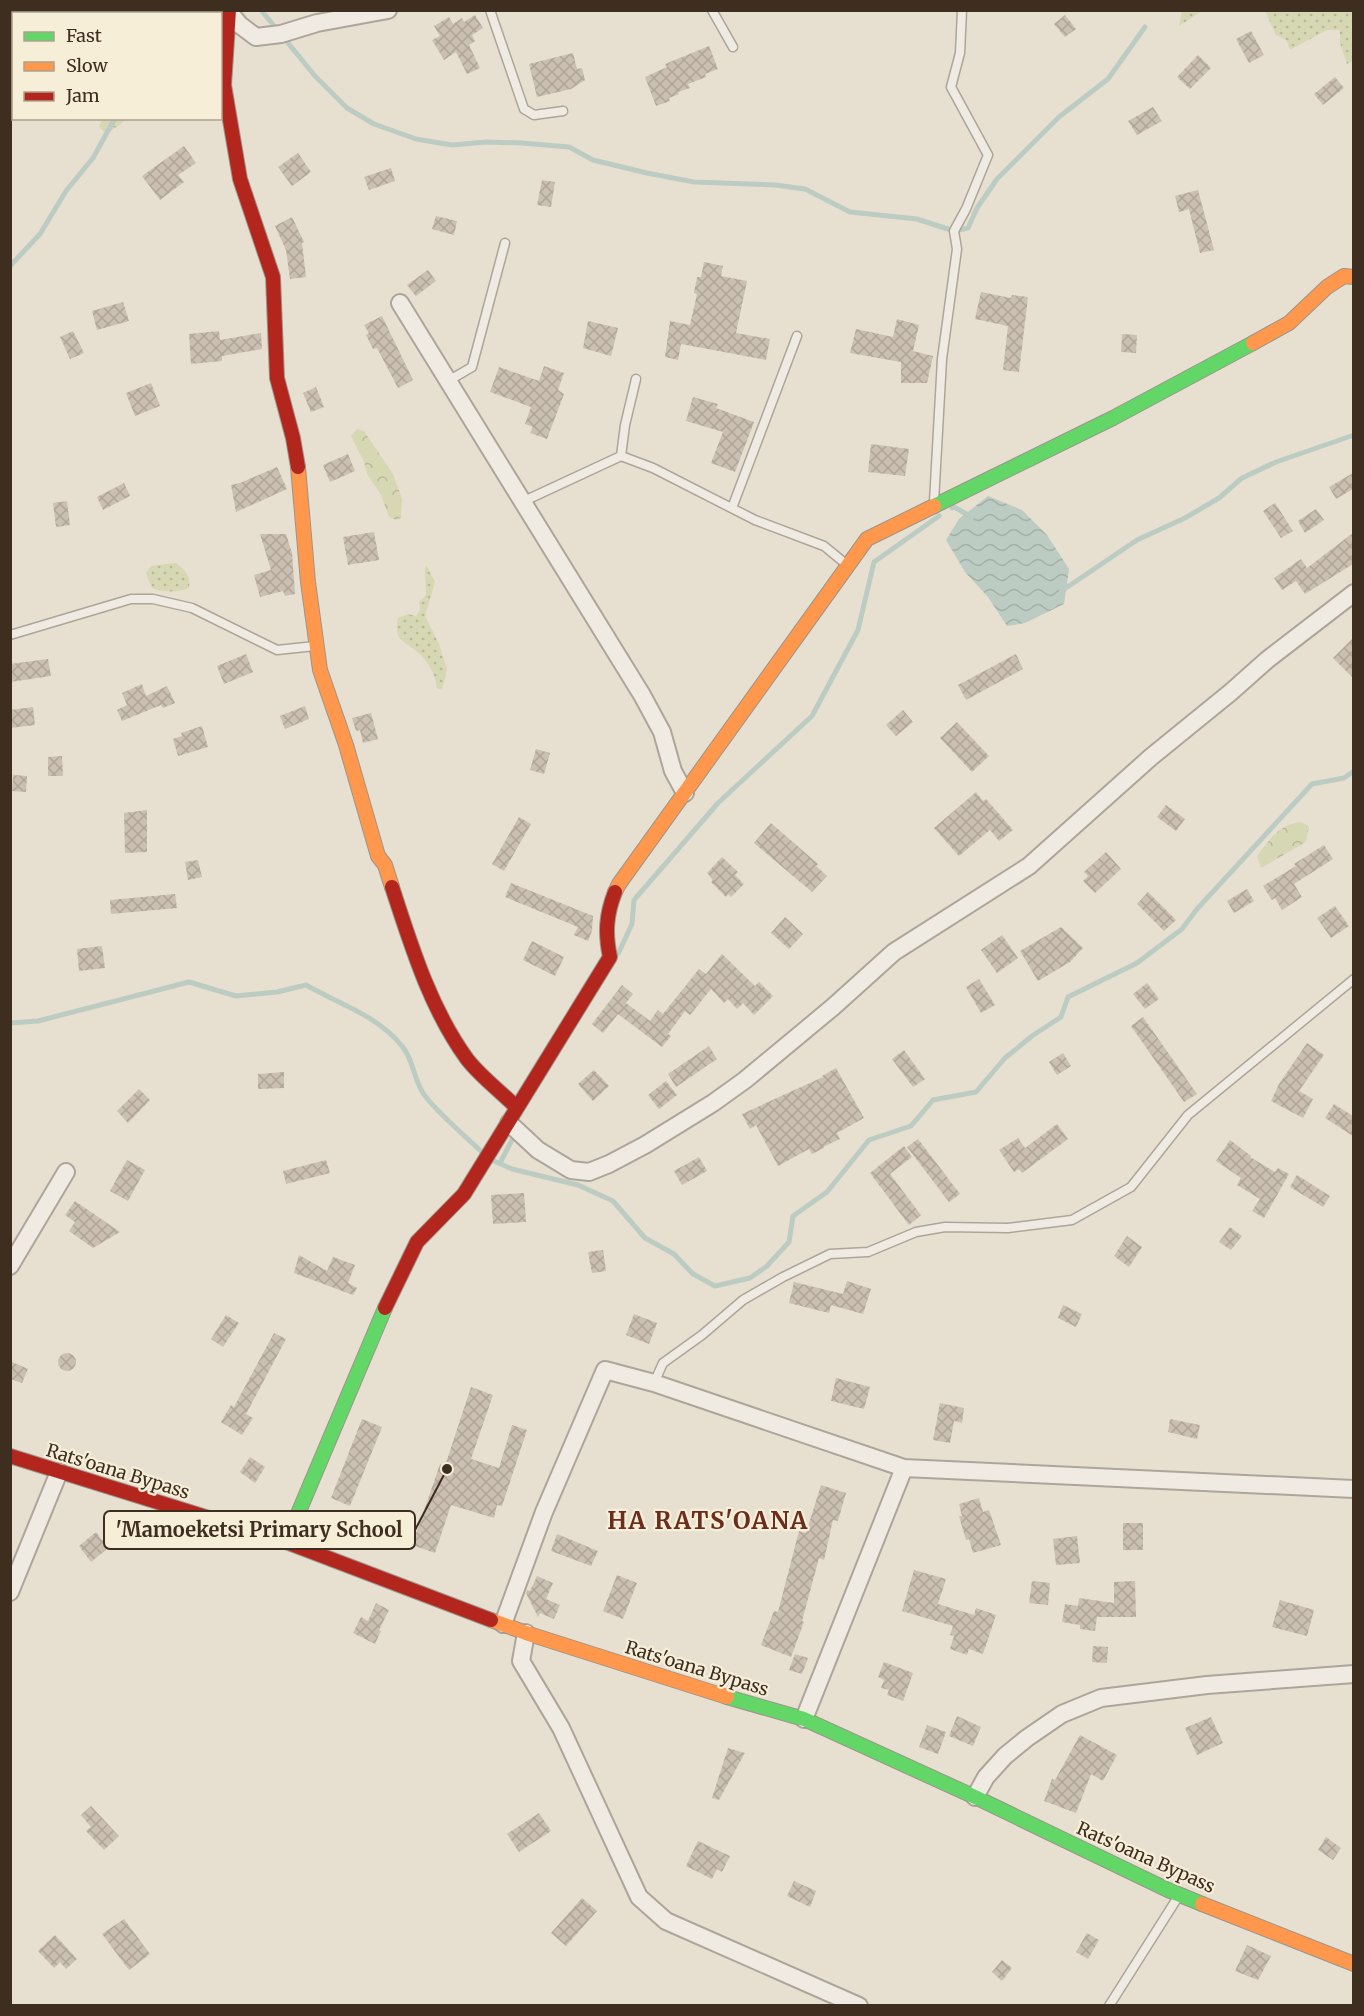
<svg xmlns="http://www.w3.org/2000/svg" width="1364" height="2016" viewBox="0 0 1364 2016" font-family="Merriweather,serif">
<defs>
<pattern id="grass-dots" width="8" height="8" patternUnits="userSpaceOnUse" patternTransform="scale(1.5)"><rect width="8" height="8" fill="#d6d7b3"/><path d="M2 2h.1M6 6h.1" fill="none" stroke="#b9b99a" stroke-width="1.8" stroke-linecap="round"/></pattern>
<pattern id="forest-crowns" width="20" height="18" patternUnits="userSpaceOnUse" patternTransform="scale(1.5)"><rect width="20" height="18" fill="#d6d7b3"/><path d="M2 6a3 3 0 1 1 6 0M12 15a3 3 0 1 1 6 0" fill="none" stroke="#b9b99a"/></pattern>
<pattern id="water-waves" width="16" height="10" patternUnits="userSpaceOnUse" patternTransform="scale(1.5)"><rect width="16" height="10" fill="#bcccc2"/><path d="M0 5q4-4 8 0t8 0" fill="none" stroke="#a2b0a6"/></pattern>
<pattern id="building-cross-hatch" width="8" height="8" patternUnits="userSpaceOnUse" patternTransform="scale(1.5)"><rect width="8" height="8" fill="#cbbfb2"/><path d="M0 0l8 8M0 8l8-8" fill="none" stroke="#afa499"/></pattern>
</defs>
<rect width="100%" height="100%" fill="#e7e0d1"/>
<g fill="url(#grass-dots)">
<polygon points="1182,11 1182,10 1202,11 1179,26"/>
<polygon points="1265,11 1353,11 1353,61 1347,64 1340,43 1340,30 1327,30 1290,50 1286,40 1276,35"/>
<path d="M 176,563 C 185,570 191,576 189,588 C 178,593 162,592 152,588 L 146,573 L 151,566 Z"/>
<path d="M 426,565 L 435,582 L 425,616 L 439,644 L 447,669 L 442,690 L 437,688 C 435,673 428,661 416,651 C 402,639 394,641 398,618 L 408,614 L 416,616 L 420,610 L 419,602 L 426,595 L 425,570 Z"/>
</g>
<g fill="url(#forest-crowns)">
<polygon points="102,119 102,118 127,119 107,134 99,127"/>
<polygon points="357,429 364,431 393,474 402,499 401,518 396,520 389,517 381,495 367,474 364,462 351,436"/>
<path d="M 1301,822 L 1309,826 L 1306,842 L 1261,868 L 1257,856 C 1269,840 1279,824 1301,822 Z"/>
</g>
<polygon fill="url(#water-waves)" points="988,496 1022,510 1047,535 1069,569 1064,604 1025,623 1007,626 988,597 965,572 946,540 959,519"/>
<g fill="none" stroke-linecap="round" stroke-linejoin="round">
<g stroke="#bcccc2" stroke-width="5">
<polyline points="261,10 315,76 347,108 374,124 416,139 452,145 486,142 522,143 569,147 593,160 647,173 694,182 775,185 805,189 850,212 917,219 954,231 968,228 977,208 997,179 1059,117 1108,79 1145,27"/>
<polyline points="196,14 200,10"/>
<polyline points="10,266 40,234 66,191 93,158 115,118"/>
<polyline points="952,508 954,507 972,517"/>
<polyline points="1061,589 1066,588 1137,540 1185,518 1219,498 1242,478 1276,462 1354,435"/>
<polyline points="618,954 632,924 634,900 718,803 812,716 858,630 874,562 939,516"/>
<path d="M 10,1023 L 38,1021 L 189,982 L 236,996 L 277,992 L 306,985 C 339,1004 377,1015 402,1046 C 414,1060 414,1082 425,1096 C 441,1116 465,1136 484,1154"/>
<polyline points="494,1161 512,1169 578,1185 613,1201 645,1238 674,1254 693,1274 715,1286 750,1278 767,1266 789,1242 793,1216 827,1192 869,1140 911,1126 933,1100 976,1092 1005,1058 1032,1036 1061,1017 1068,997 1137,963 1182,929 1197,909 1312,784 1344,778 1354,771"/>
<polyline points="500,1163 513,1138"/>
</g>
</g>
<g fill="url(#building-cross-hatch)">
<polygon points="475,15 483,28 472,35 475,41 469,45 480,68 467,74 456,52 444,60 432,40 440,36 434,26 449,17 453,24 462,18 464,22"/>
<polygon points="1065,15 1076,29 1065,37 1054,24"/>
<polygon points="1251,31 1264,55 1249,63 1236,39"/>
<polygon points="709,46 718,69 705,74 706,77 688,84 690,88 678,92 679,94 669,98 670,101 656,106 645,77 667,67 665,64"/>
<polygon points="573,53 577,69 582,68 585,80 571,89 537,97 529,64"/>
<polygon points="1198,55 1211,68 1190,89 1177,77"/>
<polygon points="1335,77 1344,88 1323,105 1314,94"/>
<polygon points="1153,107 1162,121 1137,135 1128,121"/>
<polygon points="184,146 196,163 178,175 184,182 160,200 142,176"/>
<polygon points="298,153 311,172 292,186 278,167"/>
<polygon points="391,168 395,181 369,190 364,177"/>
<polygon points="542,180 555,182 551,207 537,205"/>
<polygon points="1198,190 1214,250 1200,253 1189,209 1179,212 1175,196"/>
<polygon points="436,216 457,221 454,235 432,229"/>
<polygon points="292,217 304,242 302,243 306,277 290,279 286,250 275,226"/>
<polygon points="704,262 723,266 721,276 747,281 736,333 770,339 766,360 681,344 678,360 665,357 670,321 690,325 697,294 694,293 697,277 701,277"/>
<polygon points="428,270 436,281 416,296 407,285"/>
<polygon points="981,292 1011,298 1012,295 1028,297 1019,372 1003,370 1008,326 975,319"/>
<polygon points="123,302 129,321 97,330 92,311"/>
<polygon points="382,316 413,380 398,388 377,348 373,349 366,335 369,333 364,325"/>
<polygon points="897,319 919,325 913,351 933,356 927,383 901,383 901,362 850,353 856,329 893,337"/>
<polygon points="588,321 618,328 611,356 583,348"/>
<polygon points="73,331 84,353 70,359 60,337"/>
<polygon points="219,331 220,340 261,333 262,349 222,356 222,361 191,364 189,334"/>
<polygon points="1122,334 1137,335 1136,353 1121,352"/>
<polygon points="544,366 564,373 558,390 564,394 547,439 530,433 533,427 525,424 531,407 490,392 499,367 539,381"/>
<polygon points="151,383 160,406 135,416 126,393"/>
<polygon points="316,387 324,407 311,412 303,393"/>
<polygon points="693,397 718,404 716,408 754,422 735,472 711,463 723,432 686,421"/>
<polygon points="871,444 909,449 905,476 868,472"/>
<polygon points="348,454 355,471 330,482 323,465"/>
<polygon points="277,467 287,489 236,512 231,485 240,483"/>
<polygon points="1353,473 1353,489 1336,499 1329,487"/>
<polygon points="124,483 130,496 103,510 97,497"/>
<polygon points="67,501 70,525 56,527 53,503"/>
<polygon points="1275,503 1293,531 1281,538 1263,511"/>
<polygon points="1316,509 1324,520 1305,533 1298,521"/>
<polygon points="374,532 379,560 348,565 343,537"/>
<polygon points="1353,533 1353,564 1305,594 1296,581 1282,590 1274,578 1301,559 1307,568"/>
<polygon points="260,534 286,534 292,553 295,594 285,596 283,591 260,597 254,575 271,570"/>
<polygon points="1353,638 1353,678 1333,658"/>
<polygon points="246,654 253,672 224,684 217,666"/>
<polygon points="1016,654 1023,669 966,700 958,685"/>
<polygon points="48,659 51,676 10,682 10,664"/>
<polygon points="142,684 146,696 167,686 175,703 163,708 161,705 122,721 117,710 127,705 122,693"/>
<polygon points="305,706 309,719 285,729 280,716"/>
<polygon points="33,707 35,725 10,728 10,710"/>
<polygon points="903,710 913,722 896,736 886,725"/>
<polygon points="371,713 378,739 363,743 360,730 356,731 352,718"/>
<polygon points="957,722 989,756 972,772 940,738"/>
<polygon points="202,726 208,747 178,756 173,739 182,736 181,733"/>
<polygon points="536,749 550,753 544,774 530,770"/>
<polygon points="62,756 63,776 48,776 48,757"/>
<polygon points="13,775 27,776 26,792 12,791"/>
<polygon points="976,792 983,801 986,799 1013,830 999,841 990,830 959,856 934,828"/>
<polygon points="1166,805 1185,819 1176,831 1157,817"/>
<polygon points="147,810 147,852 125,853 124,813"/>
<polygon points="519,817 531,824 504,871 492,864"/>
<polygon points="771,823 818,864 816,866 827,876 812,892 754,843"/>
<polygon points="1324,845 1333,859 1294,884 1302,897 1282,910 1275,898 1272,900 1263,886 1296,866 1294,864"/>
<polygon points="1106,852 1121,869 1095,893 1083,881 1088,876 1084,872"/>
<polygon points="722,857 738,872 735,875 744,884 731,897 728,894 726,897 711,882 713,880 707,873"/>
<polygon points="198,860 202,877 188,880 185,862"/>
<polygon points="511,883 593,916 592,931 588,941 574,935 578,927 505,897"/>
<polygon points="1247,889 1254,901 1234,913 1227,901"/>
<polygon points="1148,892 1176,920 1164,931 1137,904"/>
<polygon points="175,894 177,908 111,914 110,900"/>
<polygon points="1335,906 1349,926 1331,938 1317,918"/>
<polygon points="785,917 803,934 789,949 771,933"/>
<polygon points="1061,927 1083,948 1070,962 1038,981 1020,951"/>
<polygon points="1002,935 1018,958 997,973 981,950"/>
<polygon points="532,941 564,957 555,976 523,960"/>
<polygon points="102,946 105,968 79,971 77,949"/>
<polygon points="722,954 755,986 759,982 773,996 754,1015 743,1003 737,1009 728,999 724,1003 711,989 690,1015 685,1011 668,1034 671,1036 662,1047 618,1014 603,1033 592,1024 622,985 633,994 626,1003 650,1021 658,1010 663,1014 699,969 706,974"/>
<polygon points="979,979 995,1005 981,1013 966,987"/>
<polygon points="1147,983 1159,999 1145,1009 1133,994"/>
<polygon points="1143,1017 1197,1094 1184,1102 1131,1026"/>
<polygon points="1307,1043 1324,1055 1299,1091 1313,1099 1303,1118 1271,1101 1279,1084"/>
<polygon points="709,1046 717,1059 676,1087 668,1074"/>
<polygon points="904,1050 925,1079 913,1087 892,1059"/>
<polygon points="1063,1053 1071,1066 1057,1075 1049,1062"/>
<polygon points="836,1068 864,1118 837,1133 840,1139 823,1147 824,1148 812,1154 809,1149 778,1166 756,1125 750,1129 742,1114 823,1077 822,1076"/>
<polygon points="594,1070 609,1086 593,1101 578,1084"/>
<polygon points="284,1072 284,1088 258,1089 258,1074"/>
<polygon points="666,1081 677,1095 659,1109 648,1095"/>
<polygon points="139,1089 150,1100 128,1123 117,1111"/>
<polygon points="1334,1104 1353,1116 1353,1136 1325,1118"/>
<polygon points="1057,1124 1068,1139 1022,1173 1019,1169 1014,1172 999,1150 1018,1138 1025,1148"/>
<polygon points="918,1139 960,1194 949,1202 907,1147"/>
<polygon points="1230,1140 1251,1156 1250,1157 1275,1172 1278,1168 1289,1174 1264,1218 1252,1211 1260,1199 1237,1185 1241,1178 1216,1161"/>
<polygon points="904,1146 912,1157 890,1174 921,1215 909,1225 870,1173"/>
<polygon points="699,1157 707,1171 682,1185 674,1171"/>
<polygon points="127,1160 145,1170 128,1201 110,1191"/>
<polygon points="326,1160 330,1173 286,1184 283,1171"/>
<polygon points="1297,1175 1330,1196 1323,1207 1290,1187"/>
<polygon points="524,1193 526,1222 493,1224 491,1195"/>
<polygon points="75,1201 120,1232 93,1248 69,1231 75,1222 65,1215"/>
<polygon points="1230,1227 1242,1236 1231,1250 1219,1242"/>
<polygon points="1127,1236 1142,1247 1129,1267 1114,1256"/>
<polygon points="603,1250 606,1271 592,1273 588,1252"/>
<polygon points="299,1255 327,1271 333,1257 355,1265 348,1283 357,1288 353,1295 294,1273"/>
<polygon points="847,1281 871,1289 863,1314 831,1305 829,1313 789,1303 794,1282 843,1294"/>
<polygon points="1063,1305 1082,1314 1076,1327 1058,1318"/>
<polygon points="634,1314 657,1323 649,1344 626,1335"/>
<polygon points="226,1315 239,1323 223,1347 211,1339"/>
<polygon points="274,1333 286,1339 246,1414 253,1418 242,1435 221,1422 231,1405 234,1407"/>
<circle cx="67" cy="1362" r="9"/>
<polygon points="10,1361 28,1369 22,1383 10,1379"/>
<polygon points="836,1378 870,1387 864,1409 831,1401"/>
<polygon points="471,1387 493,1395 471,1459 499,1468 512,1425 527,1430 502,1506 497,1505 494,1518 451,1505 435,1553 412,1545 440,1464 445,1466"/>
<polygon points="940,1403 964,1408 962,1423 954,1421 950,1443 933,1440"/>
<polygon points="362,1419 382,1427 350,1506 331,1498"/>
<polygon points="1170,1419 1200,1425 1197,1439 1168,1432"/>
<polygon points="250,1457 265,1467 255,1483 240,1472"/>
<polygon points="821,1485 846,1493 838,1521 833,1520 824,1560 819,1558 802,1621 804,1622 791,1657 761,1645 774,1611 778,1612 799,1531 806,1533"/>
<polygon points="979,1498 983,1512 989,1510 1001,1545 973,1553 969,1539 966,1540 959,1516 962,1516 959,1504"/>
<rect x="1123" y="1523" width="20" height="27"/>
<polygon points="96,1532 102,1540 118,1540 91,1562 79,1546"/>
<polygon points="557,1534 598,1551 591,1566 551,1551"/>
<polygon points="1077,1536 1080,1563 1056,1565 1053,1539"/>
<polygon points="914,1570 946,1579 938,1604 974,1615 976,1608 996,1615 983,1654 969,1649 967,1655 950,1649 954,1636 950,1635 953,1626 902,1611"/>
<polygon points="617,1575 637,1583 623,1619 603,1611"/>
<polygon points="537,1576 553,1583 546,1599 560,1605 554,1619 540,1613 538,1617 526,1593 527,1590 530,1591"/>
<polygon points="1032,1581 1050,1583 1048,1605 1029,1603"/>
<polygon points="1135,1581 1136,1617 1097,1617 1095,1631 1080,1629 1080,1625 1062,1622 1065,1604 1078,1606 1079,1598 1114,1603 1114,1582"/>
<polygon points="1280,1600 1314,1610 1307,1636 1272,1627"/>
<polygon points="376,1603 389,1610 379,1630 381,1631 375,1644 353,1633 361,1617 368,1621"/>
<polygon points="1093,1646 1108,1647 1107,1663 1092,1662"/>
<polygon points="795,1654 808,1658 802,1674 789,1670"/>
<polygon points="884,1662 913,1673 903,1701 887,1695 889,1690 881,1688 884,1680 878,1677"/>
<polygon points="957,1716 981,1727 973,1746 949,1736"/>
<polygon points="1211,1717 1223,1743 1197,1755 1185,1728"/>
<polygon points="927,1725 946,1732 938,1754 919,1747"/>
<polygon points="1080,1735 1117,1755 1103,1781 1091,1774 1076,1813 1044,1801 1052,1779 1055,1780"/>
<polygon points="728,1748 745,1753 719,1800 712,1798"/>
<polygon points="91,1806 119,1836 104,1850 86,1831 91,1827 81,1815"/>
<polygon points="539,1813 551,1831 519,1852 507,1834"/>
<polygon points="1326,1837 1341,1848 1333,1860 1318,1850"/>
<polygon points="698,1841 730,1856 722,1872 717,1869 712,1879 686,1866"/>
<polygon points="794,1881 816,1891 810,1907 787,1896"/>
<polygon points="582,1898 597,1911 566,1946 551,1933"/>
<polygon points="124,1919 150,1954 129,1970 102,1934"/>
<polygon points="1087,1933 1099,1940 1088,1959 1076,1952"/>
<polygon points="55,1935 77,1959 66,1969 60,1962 54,1968 38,1951"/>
<polygon points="1247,1945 1271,1956 1258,1980 1235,1971"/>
<polygon points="1002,1960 1012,1968 1002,1981 992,1972"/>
</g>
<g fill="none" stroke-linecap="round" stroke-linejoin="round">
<defs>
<g id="lane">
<polyline points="14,10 17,14"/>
<polyline points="490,10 524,109 534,115 563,111"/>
<polyline points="712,10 733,47"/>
<polyline points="140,14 147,10"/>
<polyline points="10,87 14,84"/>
<polyline points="448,381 472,367 505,243"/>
<polyline points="621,456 625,425 636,379"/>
<polyline points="522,502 621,456 653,468 755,520 824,546 846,564"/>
<polyline points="934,502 942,359 957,249 954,231 966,209 988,155 951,87 960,53 962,10"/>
<polyline points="732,508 797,336"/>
<polyline points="10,635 131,599 153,599 192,608 277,650 315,646"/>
<polyline points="654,1383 663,1363 702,1335 743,1300 783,1277 830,1254 868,1252 916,1232 945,1227 1008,1228 1072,1220 1131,1187 1188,1115 1354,979"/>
<polyline points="1109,2006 1178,1897"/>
</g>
<g id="street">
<polyline points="230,13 240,25 256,37 281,34 317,23 388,10"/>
<polyline points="400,303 642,695 662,732 673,771 685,793"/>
<polyline points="509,1123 538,1150 571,1170 589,1172 609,1164 645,1145 713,1103 745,1080 833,1007 894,952 1029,866 1151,757 1231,692 1267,660 1354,593"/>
<polyline points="10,1266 66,1172"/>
<polyline points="10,1592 59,1472"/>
<polyline points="503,1624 544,1512 605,1370 654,1383 904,1468 1354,1489"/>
<polyline points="526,1633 521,1661 561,1728 639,1897 666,1921 859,2006"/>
<polyline points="804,1719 904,1468"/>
<polyline points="975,1797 986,1777 1005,1756 1027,1738 1062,1714 1101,1698 1207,1685 1354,1674"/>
</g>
<g id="fast">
<polyline points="934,506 1113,418 1253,343"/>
<polyline points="286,1542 385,1308"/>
<polyline points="727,1697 804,1719 975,1797 1168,1890 1202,1904"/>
</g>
<g id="slow">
<polyline points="1253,343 1289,323 1327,287 1344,276 1354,277"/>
<polyline points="298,467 308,582 320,670 346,745 378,856 385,865 392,887"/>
<polyline points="615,892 619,884 867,539 934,506"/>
<polyline points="491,1620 526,1633 727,1697"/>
<polyline points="1202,1904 1354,1964"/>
</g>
<g id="jam">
<polyline points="229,10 224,85 240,179 273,277 277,378 293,438 298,467"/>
<path d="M 392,887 C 411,945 430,1008 467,1059 C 480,1076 500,1091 516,1107"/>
<path d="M 385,1308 L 417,1242 L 464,1194 L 610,957 C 605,933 606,915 615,892"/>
<polyline points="10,1456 286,1542 491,1620"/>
</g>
</defs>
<use href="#lane" stroke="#ada599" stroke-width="11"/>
<use href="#street" stroke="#ada599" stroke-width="20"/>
<use href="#fast" stroke="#9c958a" stroke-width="16"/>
<use href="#slow" stroke="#9c958a" stroke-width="16"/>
<use href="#jam" stroke="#9c958a" stroke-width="16"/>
<use href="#lane" stroke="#efebe3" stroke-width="8"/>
<use href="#street" stroke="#efebe3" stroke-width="16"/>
<use href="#fast" stroke="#63d668" stroke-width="14"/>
<use href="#slow" stroke="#ff974d" stroke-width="14"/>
<use href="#jam" stroke="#b3261e" stroke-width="14"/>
</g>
<g text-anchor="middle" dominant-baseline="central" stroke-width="4.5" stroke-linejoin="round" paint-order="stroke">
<g font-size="18" fill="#3d2e20" stroke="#f7eed8">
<text transform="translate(118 1471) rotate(17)">Rats'oana Bypass</text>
<text transform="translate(697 1668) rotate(17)">Rats'oana Bypass</text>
<text transform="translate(1146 1857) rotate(24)">Rats'oana Bypass</text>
</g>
<g font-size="24" font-weight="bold" letter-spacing="1.5" fill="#6b2e1e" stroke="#f7eed8">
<text x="708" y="1520">HA RATS'OANA</text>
</g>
</g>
<path fill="none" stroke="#3d2e20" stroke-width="2" d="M447 1469L415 1530"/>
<circle fill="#3d2e20" stroke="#f7eed8" stroke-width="2" cx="447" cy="1469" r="6"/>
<rect fill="#f7eed8" stroke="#3d2e20" stroke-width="2" x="104" y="1511" width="311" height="38" rx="6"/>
<g font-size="20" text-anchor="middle" font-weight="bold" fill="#3d2e20">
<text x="259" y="1537">'Mamoeketsi Primary School</text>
</g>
<rect width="1364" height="2016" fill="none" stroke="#3d2e20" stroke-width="24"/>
<rect x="12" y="12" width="210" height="108" fill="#f7eed8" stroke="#ada18e" stroke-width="1.5"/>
<rect x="24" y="32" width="30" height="9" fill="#63d668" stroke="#ada18e" stroke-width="1.5"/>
<text x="66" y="42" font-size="18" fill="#3d2e20">Fast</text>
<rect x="24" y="62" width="30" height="9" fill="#ff974d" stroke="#ada18e" stroke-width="1.5"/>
<text x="66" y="72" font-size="18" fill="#3d2e20">Slow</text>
<rect x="24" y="92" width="30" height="9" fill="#b3261e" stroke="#ada18e" stroke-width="1.5"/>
<text x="66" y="102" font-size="18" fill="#3d2e20">Jam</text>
</svg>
